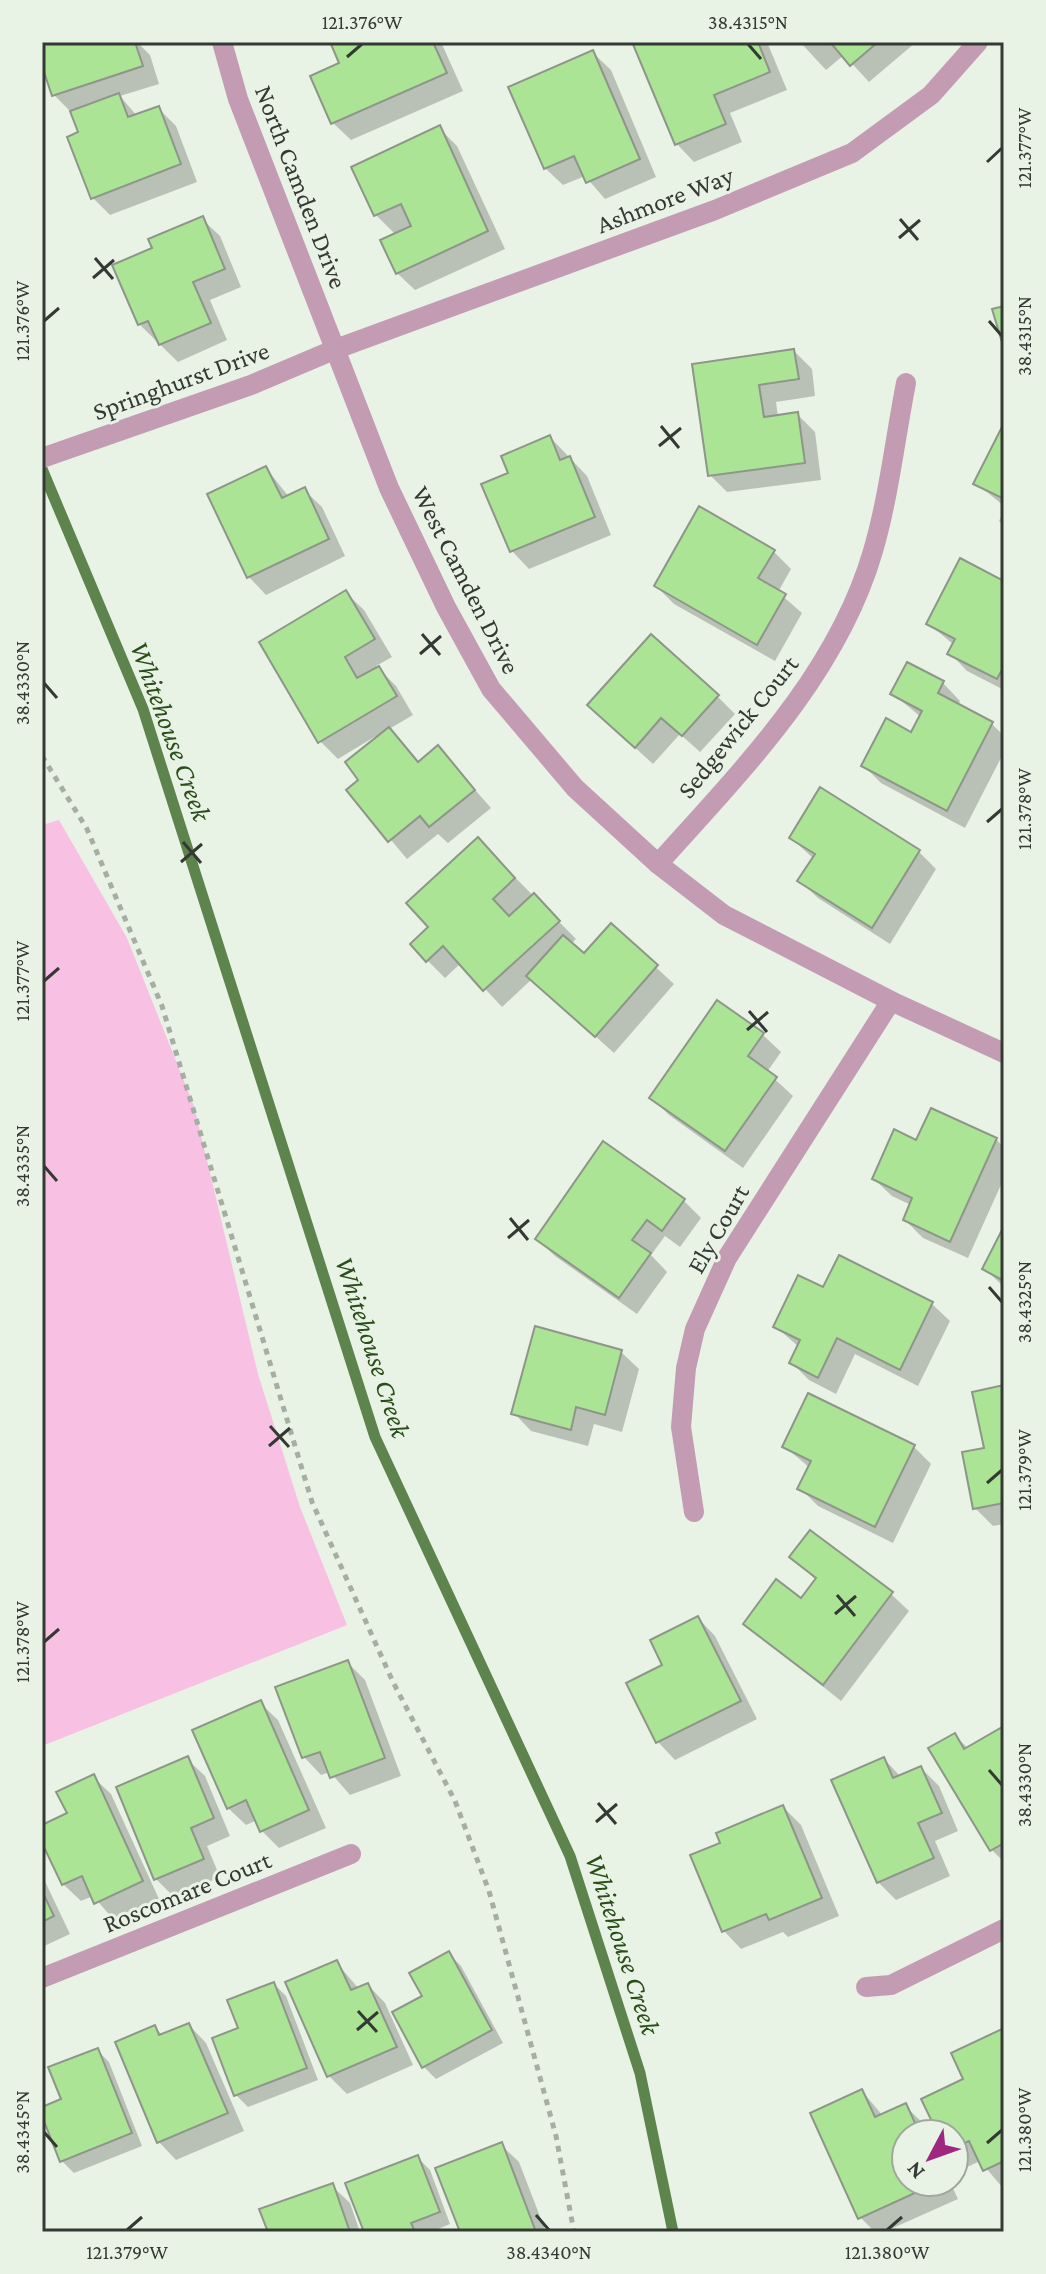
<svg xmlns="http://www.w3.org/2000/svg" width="1046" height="2274" viewBox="0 0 1046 2274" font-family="'Crimson Pro',serif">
<rect width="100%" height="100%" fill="#e8f2e5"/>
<polygon fill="#f8c0e3" points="59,820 127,938 194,1106 258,1374 300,1507 347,1625 42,1746 42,825"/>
<g fill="#0003">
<polygon points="42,42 137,42 150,55 159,84 120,96 137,116 158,108 176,126 197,182 110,215 93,198 80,133 71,112 53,94 42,59"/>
<polygon points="332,42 441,42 463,91 351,140 333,123 342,64"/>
<polygon points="634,42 767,42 787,90 730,113 742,142 694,162 677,144"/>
<polygon points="800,42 914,42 915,43 869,82 844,55 826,70"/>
<polygon points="593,53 611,70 656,177 605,199 585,176 563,185 545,168"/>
<polygon points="439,128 457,146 505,249 415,290 397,273 396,235 376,215"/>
<polygon points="202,219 220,236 241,287 210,300 227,340 178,362 139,324 154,249"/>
<polygon points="794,351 812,369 815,396 776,402 778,417 797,414 815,432 821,480 727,492 710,475 694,365"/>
<polygon points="1004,427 1004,506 976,483"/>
<polygon points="550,437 587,476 611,535 529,569 512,551 511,474"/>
<polygon points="266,468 289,497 304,490 322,507 345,556 266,595 249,577"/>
<polygon points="1004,511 1004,526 999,521"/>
<polygon points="773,551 791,569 778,592 802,613 775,661 674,604 656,586"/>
<polygon points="1004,583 1004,690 967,671 950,653 954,645 928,623"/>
<polygon points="346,593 364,610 392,657 376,666 396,686 413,715 389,729 420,763 438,748 491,808 448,843 438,834 407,859 349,790 361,780 376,736 338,759 320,741"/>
<polygon points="943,683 960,701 958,706 992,724 1004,736 1004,752 965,828 881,783 863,765 912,735 921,717 893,694"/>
<polygon points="718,697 735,714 700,752 680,734 653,764 607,722"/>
<polygon points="791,838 919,852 936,869 890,944 818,898 800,881 814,859"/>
<polygon points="495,857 576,939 571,944 584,956 611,926 674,984 614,1053 532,979 502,1007 461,963 445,978 427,960"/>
<polygon points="717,1003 763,1035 781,1052 767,1072 793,1096 743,1168 669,1115 651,1097"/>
<polygon points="996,1139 1004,1148 1004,1178 968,1258 923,1238 905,1220 911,1205 892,1196 874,1179 917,1142"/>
<polygon points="683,1200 701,1218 680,1247 665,1236 651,1255 667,1272 637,1314 555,1256 537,1239"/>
<polygon points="1004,1230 1004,1287 984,1268"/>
<polygon points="824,1290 932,1304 950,1321 918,1386 855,1354 836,1394 809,1380 792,1363 799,1347 775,1326"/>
<polygon points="621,1352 639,1369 622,1432 594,1424 588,1446 531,1431 514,1413"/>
<polygon points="1004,1387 1004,1524 993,1526 975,1508"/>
<polygon points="784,1446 914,1447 931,1464 893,1543 818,1506 800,1488 810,1468"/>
<polygon points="792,1557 891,1594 909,1611 841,1701 745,1624 801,1601 817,1581"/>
<polygon points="698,1618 715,1636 757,1719 675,1760 658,1742 664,1666"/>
<polygon points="347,1662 365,1680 401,1776 350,1795 330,1772 321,1775 304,1757"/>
<polygon points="260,1703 278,1720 326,1828 279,1848 262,1831 257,1820 246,1825 228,1808"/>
<polygon points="1004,1728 1004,1862 992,1850 954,1735 969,1749"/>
<polygon points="187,1759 205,1776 230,1836 207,1846 220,1877 174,1897 156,1879"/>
<polygon points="884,1759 901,1777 921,1768 939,1786 958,1831 935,1841 950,1876 896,1900 878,1882"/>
<polygon points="93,1777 111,1794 159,1899 114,1920 93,1896 81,1901 63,1884 42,1838 42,1827 70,1814"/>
<polygon points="783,1807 801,1825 839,1916 788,1937 783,1932 741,1949 724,1931 723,1844"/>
<polygon points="42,1875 70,1934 42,1947"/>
<polygon points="449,1954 461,1966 503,2043 436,2079 424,2067 425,1996"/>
<polygon points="336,1962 359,1989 368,1985 385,2003 413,2065 347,2094 329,2076"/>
<polygon points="274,1984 286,1996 318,2080 248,2107 236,2095 240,2029"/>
<polygon points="189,2025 206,2043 244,2131 176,2160 159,2142 155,2027 163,2036"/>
<polygon points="1001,2031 1004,2034 1002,2187 980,2161 965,2168 954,2157 954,2134 940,2134 965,2080"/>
<polygon points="97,2050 109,2062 142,2146 74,2173 62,2161 42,2109 64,2100"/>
<polygon points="862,2091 883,2116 905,2106 923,2123 928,2134 906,2134 906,2182 950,2182 958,2199 884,2232 875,2232 860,2217"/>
<polygon points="501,2145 519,2162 546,2232 462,2232"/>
<polygon points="418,2158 430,2170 450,2224 431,2232 366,2232"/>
<polygon points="332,2186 350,2203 360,2232 270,2232"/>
</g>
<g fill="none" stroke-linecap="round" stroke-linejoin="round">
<polyline stroke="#5c844c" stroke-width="11" points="42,469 143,709 375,1437 570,1856 640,2073 673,2232"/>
</g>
<g fill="#aae494" stroke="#8e968a" stroke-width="2">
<polygon points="42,42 135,42 143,66 52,96 42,66"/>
<polygon points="330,42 433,42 447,73 331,124 310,76 339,63"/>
<polygon points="632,42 758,42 770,72 714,95 726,124 675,145"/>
<polygon points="830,42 878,42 850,66"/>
<polygon points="593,50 640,159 586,183 574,156 544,169 508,87"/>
<polygon points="119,93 128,117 159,106 181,164 91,199 67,137 78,132 70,111"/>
<polygon points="440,125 488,231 396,274 380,240 411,226 401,204 374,216 351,167"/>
<polygon points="203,216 225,269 193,282 211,323 159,345 148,321 138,325 112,265 152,248 148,239"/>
<polygon points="1004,306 1004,349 992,309"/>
<polygon points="794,349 799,379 759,385 764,417 798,412 805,463 708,476 692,364"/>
<polygon points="1004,423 1004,499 973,484"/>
<polygon points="550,435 560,460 570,456 595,517 510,552 481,484 508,473 501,456"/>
<polygon points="266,466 282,498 305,487 329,539 247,578 207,494"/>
<polygon points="699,506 775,550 758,578 786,594 757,645 654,586"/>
<polygon points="960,558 1004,581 1004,666 997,679 947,654 955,639 926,624"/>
<polygon points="346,590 375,639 345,657 357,678 379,666 397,696 318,743 259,642"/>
<polygon points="651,634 719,695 682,736 661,718 635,748 587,705"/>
<polygon points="907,662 944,681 938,693 993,722 947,811 861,766 886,718 911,732 922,711 890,694"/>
<polygon points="389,727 418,762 438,745 475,790 429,827 420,816 388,842 346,790 358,780 345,762"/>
<polygon points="820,787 920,850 872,928 797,881 815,854 789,838"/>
<polygon points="478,837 515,878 493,899 509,916 534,893 560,921 483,991 443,946 426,962 410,944 428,927 406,903"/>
<polygon points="611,923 658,965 595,1037 526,976 563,935 584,953"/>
<polygon points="717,1000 764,1033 748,1056 777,1077 725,1151 649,1098"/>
<polygon points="931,1108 997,1138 950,1242 903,1220 912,1198 872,1179 894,1129 916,1140"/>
<polygon points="603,1141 685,1199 662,1231 647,1220 632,1240 651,1253 619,1298 535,1239"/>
<polygon points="1004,1226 1004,1281 982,1269"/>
<polygon points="839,1255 933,1302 900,1370 837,1338 818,1378 789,1363 800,1340 773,1327 798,1275 823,1287"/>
<polygon points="535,1326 622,1350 605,1415 576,1407 571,1430 511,1414"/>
<polygon points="1004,1385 1004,1503 973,1509 962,1452 984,1448 972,1392"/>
<polygon points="808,1393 915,1445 875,1527 797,1489 811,1461 782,1447"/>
<polygon points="810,1530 893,1592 823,1685 743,1624 776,1579 801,1598 816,1578 789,1557"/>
<polygon points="698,1616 741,1701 656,1743 626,1683 662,1665 650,1640"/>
<polygon points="348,1660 385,1758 330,1778 320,1752 302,1758 275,1687"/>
<polygon points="261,1700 309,1810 260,1832 246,1800 227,1809 192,1730"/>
<polygon points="1004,1726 1004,1843 990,1851 928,1748 955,1733 964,1749"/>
<polygon points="188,1756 214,1818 191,1828 204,1859 154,1880 116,1787"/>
<polygon points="884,1757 893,1778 921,1766 942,1813 918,1823 934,1858 877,1883 831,1780"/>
<polygon points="94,1774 143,1881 94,1904 82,1876 62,1885 42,1843 42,1825 67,1813 56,1792"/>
<polygon points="783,1805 822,1898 769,1920 766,1914 722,1932 690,1855 720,1843 716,1833"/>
<polygon points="42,1891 54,1916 42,1922"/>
<polygon points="449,1951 492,2030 422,2068 392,2012 422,1996 409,1973"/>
<polygon points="337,1960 351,1990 368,1983 397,2047 327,2077 285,1982"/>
<polygon points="274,1982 307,2068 234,2096 212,2038 238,2028 227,2000"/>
<polygon points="189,2023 228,2113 157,2143 115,2042 155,2025 159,2035"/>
<polygon points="1002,2029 1004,2161 983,2171 969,2141 954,2148 954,2134 938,2134 921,2099 963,2079 951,2053"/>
<polygon points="98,2048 132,2133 60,2162 42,2116 42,2107 61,2099 48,2067"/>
<polygon points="862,2089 875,2117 906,2103 920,2134 906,2134 906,2182 939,2182 858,2219 810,2113"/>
<polygon points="502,2142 536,2232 460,2232 435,2168"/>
<polygon points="418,2155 440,2212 411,2223 415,2232 364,2232 345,2183"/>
<polygon points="333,2183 350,2232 268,2232 259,2209"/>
</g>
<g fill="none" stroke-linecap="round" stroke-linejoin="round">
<polyline stroke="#a6aea3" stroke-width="5" stroke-dasharray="6 6" stroke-linecap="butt" points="42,756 87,829 162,1006 312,1502 393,1682 455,1801 489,1891 556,2136 574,2232"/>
<g stroke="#c39cb4" stroke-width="20">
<polyline points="222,42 238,99 389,488 446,607 491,689 575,788 658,864 724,915 891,1001 1004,1053"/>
<polyline points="42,458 251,385 336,349 715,210 852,153 931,95 978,42"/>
<path d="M 658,864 C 742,770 837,675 873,551 C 889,496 895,439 906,383"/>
<polyline points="694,1512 681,1427 686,1368 695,1329 727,1258 891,1001"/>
<polyline points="42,1978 351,1854"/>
<polyline points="866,1987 891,1985 1004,1929"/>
</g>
</g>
<path fill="none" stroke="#353934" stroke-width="3" d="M 748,44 L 761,59M 347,57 L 362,44M 987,162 L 1002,148M 900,219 L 918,240M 899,238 L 920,220M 95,258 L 113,279M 93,278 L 114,260M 44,321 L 59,308M 989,321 L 1002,336M 661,426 L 679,448M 659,446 L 681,428M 422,634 L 440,655M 420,654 L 441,636M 44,683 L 57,698M 987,822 L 1002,809M 183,842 L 201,863M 181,862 L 202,844M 44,981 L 59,968M 749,1011 L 767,1032M 747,1030 L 768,1012M 44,1166 L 57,1181M 510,1218 L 528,1240M 508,1238 L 529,1220M 989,1287 L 1002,1302M 270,1426 L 289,1447M 269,1446 L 290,1428M 987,1483 L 1002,1470M 837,1595 L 855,1616M 835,1614 L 856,1596M 44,1642 L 59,1629M 989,1770 L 1002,1785M 598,1803 L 616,1824M 596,1822 L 617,1804M 358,2011 L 377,2032M 357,2030 L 378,2012M 44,2132 L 57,2147M 987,2143 L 1002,2130M 536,2215 L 549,2230M 127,2230 L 142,2217M 887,2230 L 902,2217"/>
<g text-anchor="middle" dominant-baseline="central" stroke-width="6" stroke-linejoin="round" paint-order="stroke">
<g font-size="26" fill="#353934" stroke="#e8f2e5">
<text transform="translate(301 187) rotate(69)">North Camden Drive</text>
<text transform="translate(665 200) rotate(-21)">Ashmore Way</text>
<text transform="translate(181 381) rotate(-20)">Springhurst Drive</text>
<text transform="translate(466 580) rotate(63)">West Camden Drive</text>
<text transform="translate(738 727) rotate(-51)">Sedgewick Court</text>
<text transform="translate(718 1229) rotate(-60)">Ely Court</text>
<text transform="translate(187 1892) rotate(-22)">Roscomare Court</text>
</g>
<g font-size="28" font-style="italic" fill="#2a4e19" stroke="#e8f2e5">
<text transform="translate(171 731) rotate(70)">Whitehouse Creek</text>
<text transform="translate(373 1347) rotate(72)">Whitehouse Creek</text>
<text transform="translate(623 1944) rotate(72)">Whitehouse Creek</text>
</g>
</g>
<rect width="1046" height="2274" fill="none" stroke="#e8f2e5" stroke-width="88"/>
<g transform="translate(930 2158) rotate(229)"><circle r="38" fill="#e8f2e5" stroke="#a0a89e" stroke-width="2"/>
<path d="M0-6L14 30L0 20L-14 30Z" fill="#9f277f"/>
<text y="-12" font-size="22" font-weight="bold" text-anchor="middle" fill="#353934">N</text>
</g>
<rect x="44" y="44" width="958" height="2186" fill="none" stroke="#353934" stroke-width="3"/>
<g font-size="20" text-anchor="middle" fill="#353934">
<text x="362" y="29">121.376°W</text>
<text x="748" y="29">38.4315°N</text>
<text transform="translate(1024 148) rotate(-90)" y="7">121.377°W</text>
<text transform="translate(22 321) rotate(-90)" y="7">121.376°W</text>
<text transform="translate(1024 336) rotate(-90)" y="7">38.4315°N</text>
<text transform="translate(22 683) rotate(-90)" y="7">38.4330°N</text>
<text transform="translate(1024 809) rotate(-90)" y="7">121.378°W</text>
<text transform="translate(22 981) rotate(-90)" y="7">121.377°W</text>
<text transform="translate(22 1166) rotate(-90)" y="7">38.4335°N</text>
<text transform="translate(1024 1302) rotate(-90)" y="7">38.4325°N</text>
<text transform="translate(1024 1470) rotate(-90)" y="7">121.379°W</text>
<text transform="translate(22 1642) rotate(-90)" y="7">121.378°W</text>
<text transform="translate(1024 1785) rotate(-90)" y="7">38.4330°N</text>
<text transform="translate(1024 2130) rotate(-90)" y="7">121.380°W</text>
<text transform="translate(22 2132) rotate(-90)" y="7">38.4345°N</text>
<text x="127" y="2259">121.379°W</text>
<text x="549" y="2259">38.4340°N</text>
<text x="887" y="2259">121.380°W</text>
</g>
</svg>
